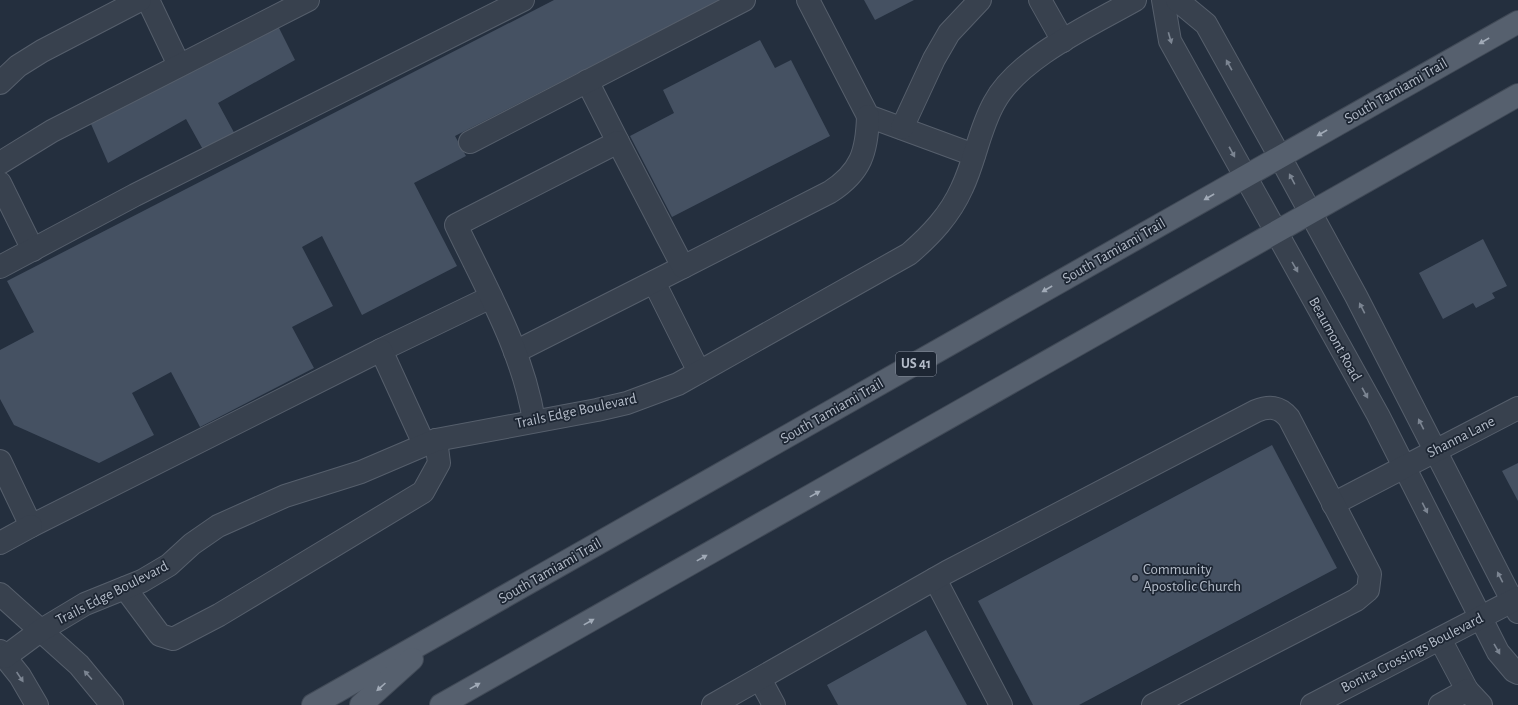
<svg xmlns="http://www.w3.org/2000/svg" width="1518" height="705" viewBox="0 0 1518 705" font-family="'Alegreya Sans',sans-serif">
<rect width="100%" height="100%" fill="#242f3e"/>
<g fill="#455162">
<polygon points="554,0 720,0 455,136 466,156 414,183 457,266 362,315 322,236 302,247 333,306 292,327 314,368 200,427 171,372 132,393 154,435 99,463 14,425 0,399 0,350 34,332 7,281"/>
<polygon points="864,0 914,0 875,20"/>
<polygon points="278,26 295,60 218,103 237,138 206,155 186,119 108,163 91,124"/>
<polygon points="760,40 775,68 791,60 830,136 672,217 630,136 674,113 663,90"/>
<polygon points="1483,239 1507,286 1492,293 1495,298 1476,308 1473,303 1443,319 1419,273"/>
<polygon points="1272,445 1337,568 1079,705 1033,705 978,601"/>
<polygon points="1518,463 1518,501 1502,471"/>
<polygon points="926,630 967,705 838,705 827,685"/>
</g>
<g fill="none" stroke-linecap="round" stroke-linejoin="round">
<defs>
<g id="minor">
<polyline points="148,0 179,65"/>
<polyline points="808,0 868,116 974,155"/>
<polyline points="1040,0 1063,41"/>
<polyline points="1163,0 1170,41 1378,415 1498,652 1514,671 1518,673"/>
<polyline points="1177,0 1206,24 1280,157 1356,296 1518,612"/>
<polyline points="587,81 618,142"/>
<polyline points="0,83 18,66 42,51 140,0"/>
<polyline points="902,128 934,59 949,33 980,0"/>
<polyline points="470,142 744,0"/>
<polyline points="0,163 52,131 308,0"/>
<polyline points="0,183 33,250"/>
<polyline points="0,267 135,195 523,0"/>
<polyline points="654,282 699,372"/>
<polyline points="381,350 491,297"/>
<polyline points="515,352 683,267"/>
<path d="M 534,421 C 523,351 486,288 456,225 L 618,142 L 683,267 L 830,192 C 861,172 867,152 868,116"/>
<polyline points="0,461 31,526 381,350 424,444"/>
<polyline points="1333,504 1518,408"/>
<polyline points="0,543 31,526"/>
<polyline points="935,579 1001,705"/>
<polyline points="125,588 160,635 173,639 219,615 423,492 439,463 436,440"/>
<polyline points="0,594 79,665 112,705"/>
<polyline points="1440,639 1467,690"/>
<polyline points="0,651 20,676 37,705"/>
<path d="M 5,657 L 40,631 L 85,604 L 142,581 L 169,565 L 192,544 L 218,526 L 285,496 L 361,472 L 436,440 L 597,410 L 627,403 L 678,384 L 909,254 C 931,235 950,215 962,188 C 975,161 979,130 994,103 C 1018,58 1091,25 1135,0"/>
<polyline points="760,679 774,705"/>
<path d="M 713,705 L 947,572 L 1256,411 C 1269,406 1279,406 1289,418 L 1370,574 L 1368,590 L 1356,600 L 1153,705"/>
<polyline points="1312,705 1518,598"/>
<polyline points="1440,705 1467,690 1481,705"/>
</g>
<g id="major">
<polyline points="313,705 1518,22"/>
<polyline points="361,705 412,659"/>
<polyline points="441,705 1518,95"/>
</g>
</defs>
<use href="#minor" stroke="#565f6c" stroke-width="24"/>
<use href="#major" stroke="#414a57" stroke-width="24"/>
<use href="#minor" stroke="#38414e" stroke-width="22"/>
<use href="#major" stroke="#56606e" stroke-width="22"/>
</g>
<defs><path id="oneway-solid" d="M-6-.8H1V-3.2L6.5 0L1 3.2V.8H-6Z"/></defs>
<g fill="#7c8592">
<use href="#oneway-solid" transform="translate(1170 38) rotate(74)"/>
<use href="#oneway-solid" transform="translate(1229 65) rotate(-119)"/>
<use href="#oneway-solid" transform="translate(1232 152) rotate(61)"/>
<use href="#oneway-solid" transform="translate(1292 179) rotate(-118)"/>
<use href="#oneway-solid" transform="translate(1295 267) rotate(60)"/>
<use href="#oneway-solid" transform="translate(1362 308) rotate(-117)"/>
<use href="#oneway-solid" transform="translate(1365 393) rotate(61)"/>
<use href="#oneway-solid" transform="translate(1421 424) rotate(-117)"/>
<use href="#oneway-solid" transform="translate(1425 508) rotate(63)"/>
<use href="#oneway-solid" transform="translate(1500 577) rotate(-117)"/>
<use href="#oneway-solid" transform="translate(1497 649) rotate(60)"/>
<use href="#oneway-solid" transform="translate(88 675) rotate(-132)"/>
<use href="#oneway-solid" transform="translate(20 677) rotate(56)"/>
</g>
<g fill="#a1aab7">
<use href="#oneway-solid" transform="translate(1484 41) rotate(150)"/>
<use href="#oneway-solid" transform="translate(1322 133) rotate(150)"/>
<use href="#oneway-solid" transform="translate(1209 197) rotate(150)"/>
<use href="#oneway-solid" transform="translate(1047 289) rotate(150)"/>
<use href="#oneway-solid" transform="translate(815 494) rotate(-29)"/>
<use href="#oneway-solid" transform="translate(702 558) rotate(-29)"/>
<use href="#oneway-solid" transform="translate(589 622) rotate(-29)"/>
<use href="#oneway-solid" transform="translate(475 686) rotate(-29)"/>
<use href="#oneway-solid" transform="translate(381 687) rotate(138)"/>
</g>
<circle fill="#6b7280" stroke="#1d2633" stroke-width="1.5" cx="1135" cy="578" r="4"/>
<g text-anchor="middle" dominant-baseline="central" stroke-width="3.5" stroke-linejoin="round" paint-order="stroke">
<rect fill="#1d2633" stroke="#878f9c" stroke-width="1" x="896" y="352" width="40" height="24" rx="3"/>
<g font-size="14" font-weight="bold" fill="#b4bcc9">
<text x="916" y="364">US 41</text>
</g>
<g font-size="15" fill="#b4bcc9" stroke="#1d2633">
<text transform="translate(1396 91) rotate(-30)">South Tamiami Trail</text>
<text transform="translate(1114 251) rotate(-30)">South Tamiami Trail</text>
<text transform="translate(1335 339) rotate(61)">Beaumont Road</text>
<text transform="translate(576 411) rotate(-12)">Trails Edge Boulevard</text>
<text transform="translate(832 411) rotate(-30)">South Tamiami Trail</text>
<text transform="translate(1461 437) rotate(-27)">Shanna Lane</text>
<text transform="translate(550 571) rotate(-30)">South Tamiami Trail</text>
<text transform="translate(112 593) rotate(-27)">Trails Edge Boulevard</text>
<text transform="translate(1412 653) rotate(-27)">Bonita Crossings Boulevard</text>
</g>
<g font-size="15" fill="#b4bcc9" stroke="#1d2633" text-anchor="start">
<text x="1143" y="569">Community<tspan x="1143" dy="17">Apostolic Church</tspan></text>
</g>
</g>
</svg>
